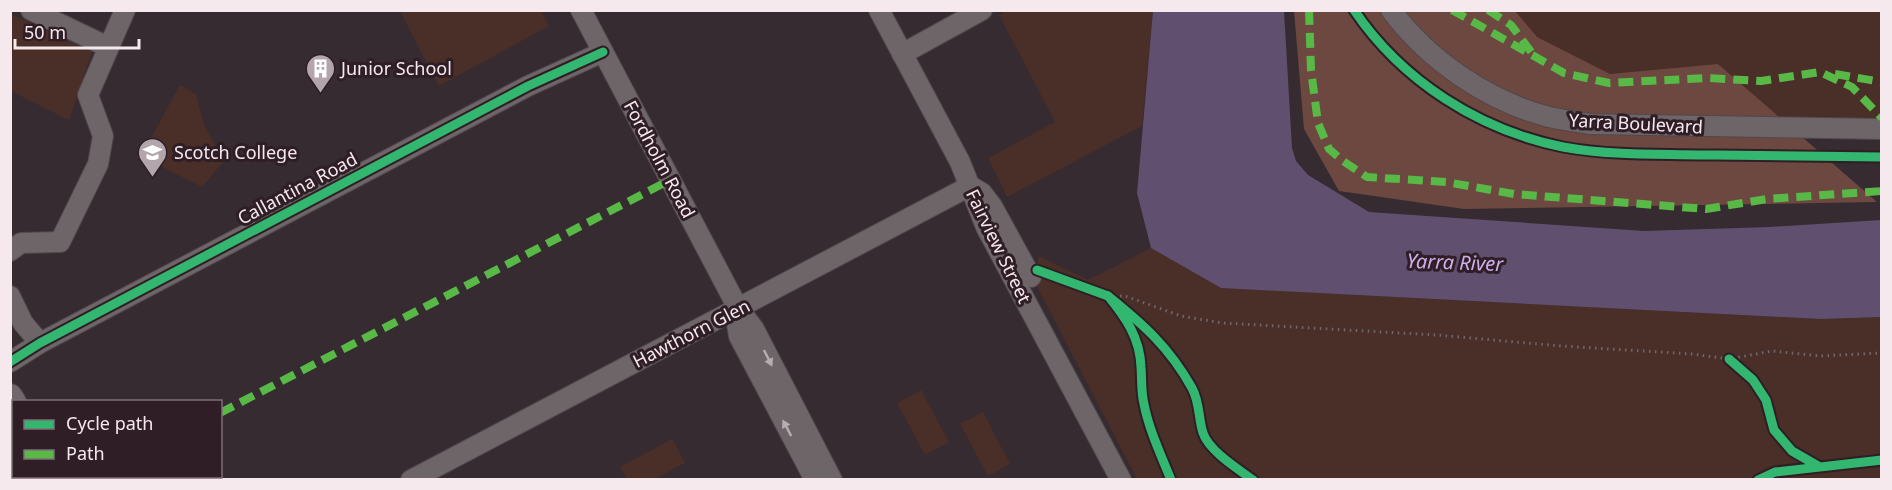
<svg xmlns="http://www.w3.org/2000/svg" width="1892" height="490" viewBox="0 0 1892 490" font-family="'Noto Sans',sans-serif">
<rect width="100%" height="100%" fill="#352b30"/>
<g fill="#4a2e28">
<polygon points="1007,10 1153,11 1142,126 1007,197 988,158 1055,122 999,15"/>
<polygon points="400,11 541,11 549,26 439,86"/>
<polygon points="1410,11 1880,11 1882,13 1881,121 1565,109"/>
<polygon points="11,14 92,52 69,120 11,91"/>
<polygon points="180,85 196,94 204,125 224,161 202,187 141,156"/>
<polygon points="1151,248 1221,288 1821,319 1881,317 1881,479 1137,479 1033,279 1039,256 1088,280"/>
<polygon points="921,390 949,442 925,455 897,403"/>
<polygon points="983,412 1010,464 988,476 960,424"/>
<polygon points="672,439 685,463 654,479 627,479 620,467"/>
</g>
<polygon fill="#6d4840" points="1294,11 1515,11 1537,37 1610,74 1718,64 1877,202 1464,209 1339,191 1304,129"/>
<polygon fill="#614f70" points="1153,11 1284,11 1292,148 1296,161 1308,175 1369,212 1644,231 1769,227 1881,220 1881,317 1821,319 1221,288 1151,248 1137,193"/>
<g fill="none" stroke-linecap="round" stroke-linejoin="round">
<defs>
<g id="minor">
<polyline points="31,10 108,47"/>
<polyline points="581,10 730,293 738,308 754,329 832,480"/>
<polyline points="879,10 960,162 986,227 1121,480"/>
<path d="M 1391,10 C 1429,61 1488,101 1549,117 C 1563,120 1577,122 1590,124 L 1882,129"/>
<polyline points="902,54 982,10"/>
<polyline points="10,251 21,243 60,242 98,164 103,136 88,95 125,10"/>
<polyline points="10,296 23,323 40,343"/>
<polyline points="738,308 737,324 739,336 815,480"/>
<polyline points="10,362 40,343 528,86 603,52"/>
<polyline points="411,480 970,186 982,193 992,206 1031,277"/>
</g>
<g id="major">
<polyline points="10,396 14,402"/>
<polyline points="53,476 54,480"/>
</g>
</defs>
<use href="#minor" stroke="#50474c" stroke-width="22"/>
<use href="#major" stroke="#50474c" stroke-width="26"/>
<polyline stroke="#70686c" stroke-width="3" stroke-dasharray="1.5 4.5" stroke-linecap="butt" points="1108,296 1125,296 1181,316 1222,323 1437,335 1561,346 1692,354 1729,359 1772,351 1820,356 1882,353"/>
<use href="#minor" stroke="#6d6568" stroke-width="20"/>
<use href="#major" stroke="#72666e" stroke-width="24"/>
<g stroke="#6e666a" stroke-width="1.5">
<polyline points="10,386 19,402"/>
<polyline points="49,476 50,480"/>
</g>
<g stroke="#58b947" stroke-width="8" stroke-dasharray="15 8" stroke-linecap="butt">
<polyline points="1309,10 1311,70 1318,123 1329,149 1343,161 1367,177 1446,182 1514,194 1706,209 1767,199 1882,191"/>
<polyline points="1452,10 1564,73 1609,83 1708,78 1761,81 1820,72 1852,87 1882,118"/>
<polyline points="1488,10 1511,25 1532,53"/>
<polyline points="1835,74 1882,82"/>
<polyline points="220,413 670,180"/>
<polyline points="93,480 99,476"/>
</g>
<defs>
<g id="cycleway">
<path d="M 1354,10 C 1402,81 1479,130 1563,147 C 1612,156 1663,154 1713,155 C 1769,156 1825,156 1882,157"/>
<polyline points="1037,270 1108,296"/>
<polyline points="1729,359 1753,380 1766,400 1774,430 1792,451 1818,466"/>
<polyline points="10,362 40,343 528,86 603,52"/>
<path d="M 1171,480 C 1161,455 1149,430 1144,404 C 1141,392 1142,380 1141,367 C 1140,338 1126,318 1108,296 C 1144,325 1169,347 1192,388 C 1200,403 1198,417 1203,433 C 1209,451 1238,469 1253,480"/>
<polyline points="1758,480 1775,472 1882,460"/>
</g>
</defs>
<use href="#cycleway" stroke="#2f1e25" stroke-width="13"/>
<use href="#cycleway" stroke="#33b770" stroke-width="9"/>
</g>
<defs><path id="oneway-solid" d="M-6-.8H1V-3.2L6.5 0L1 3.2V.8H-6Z" transform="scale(1.5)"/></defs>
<g fill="#b8aeb2">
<use href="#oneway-solid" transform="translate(768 358) rotate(63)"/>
<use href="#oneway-solid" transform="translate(787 428) rotate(-118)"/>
</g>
<defs>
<symbol id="building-pin" viewBox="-11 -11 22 30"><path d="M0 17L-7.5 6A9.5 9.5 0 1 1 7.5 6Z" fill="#b2a6ac" stroke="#2f1e25"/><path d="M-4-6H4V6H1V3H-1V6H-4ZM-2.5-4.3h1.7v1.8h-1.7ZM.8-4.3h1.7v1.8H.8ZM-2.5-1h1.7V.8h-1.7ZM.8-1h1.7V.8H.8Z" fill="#fff"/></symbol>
<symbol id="school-pin" viewBox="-11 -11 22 30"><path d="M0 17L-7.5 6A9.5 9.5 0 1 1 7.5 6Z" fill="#b2a6ac" stroke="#2f1e25"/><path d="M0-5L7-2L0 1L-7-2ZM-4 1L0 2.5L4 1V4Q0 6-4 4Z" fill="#fff"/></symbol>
</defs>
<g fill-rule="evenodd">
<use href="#building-pin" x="304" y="52" width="33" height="45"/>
<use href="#school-pin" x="136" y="136" width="33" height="45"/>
</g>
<g text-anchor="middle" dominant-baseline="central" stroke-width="6" stroke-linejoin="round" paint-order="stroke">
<g font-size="18" fill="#f6e9ee" stroke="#2f1e25" text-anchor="start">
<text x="341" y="68">Junior School</text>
<text x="174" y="152">Scotch College</text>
</g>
<g font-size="18" fill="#f6e9ee" stroke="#2f1e25">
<text transform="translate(1636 123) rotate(3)">Yarra Boulevard</text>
<text transform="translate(660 159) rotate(62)">Fordholm Road</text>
<text transform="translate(297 188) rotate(-28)">Callantina Road</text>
<text transform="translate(999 246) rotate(64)">Fairview Street</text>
<text transform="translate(691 333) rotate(-27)">Hawthorn Glen</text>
</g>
<g font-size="20" font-style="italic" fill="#ceafeb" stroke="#2f1e25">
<text transform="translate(1455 262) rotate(2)">Yarra River</text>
</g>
</g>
<rect width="1892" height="490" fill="none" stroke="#f6e9ee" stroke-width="24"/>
<rect x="12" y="400" width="210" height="78" fill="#2f1e25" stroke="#7f6f75" stroke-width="1.5"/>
<rect x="24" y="420" width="30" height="9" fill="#33b770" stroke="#7f6f75" stroke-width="1.5"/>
<text x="66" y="430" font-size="18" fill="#f6e9ee">Cycle path</text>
<rect x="24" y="450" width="30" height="9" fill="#58b947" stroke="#7f6f75" stroke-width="1.5"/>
<text x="66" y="460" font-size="18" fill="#f6e9ee">Path</text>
<path d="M15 39v9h124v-9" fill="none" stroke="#f6e9ee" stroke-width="3"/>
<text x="24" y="39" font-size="18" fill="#f6e9ee" stroke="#2f1e25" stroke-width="4.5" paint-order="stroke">50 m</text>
</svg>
